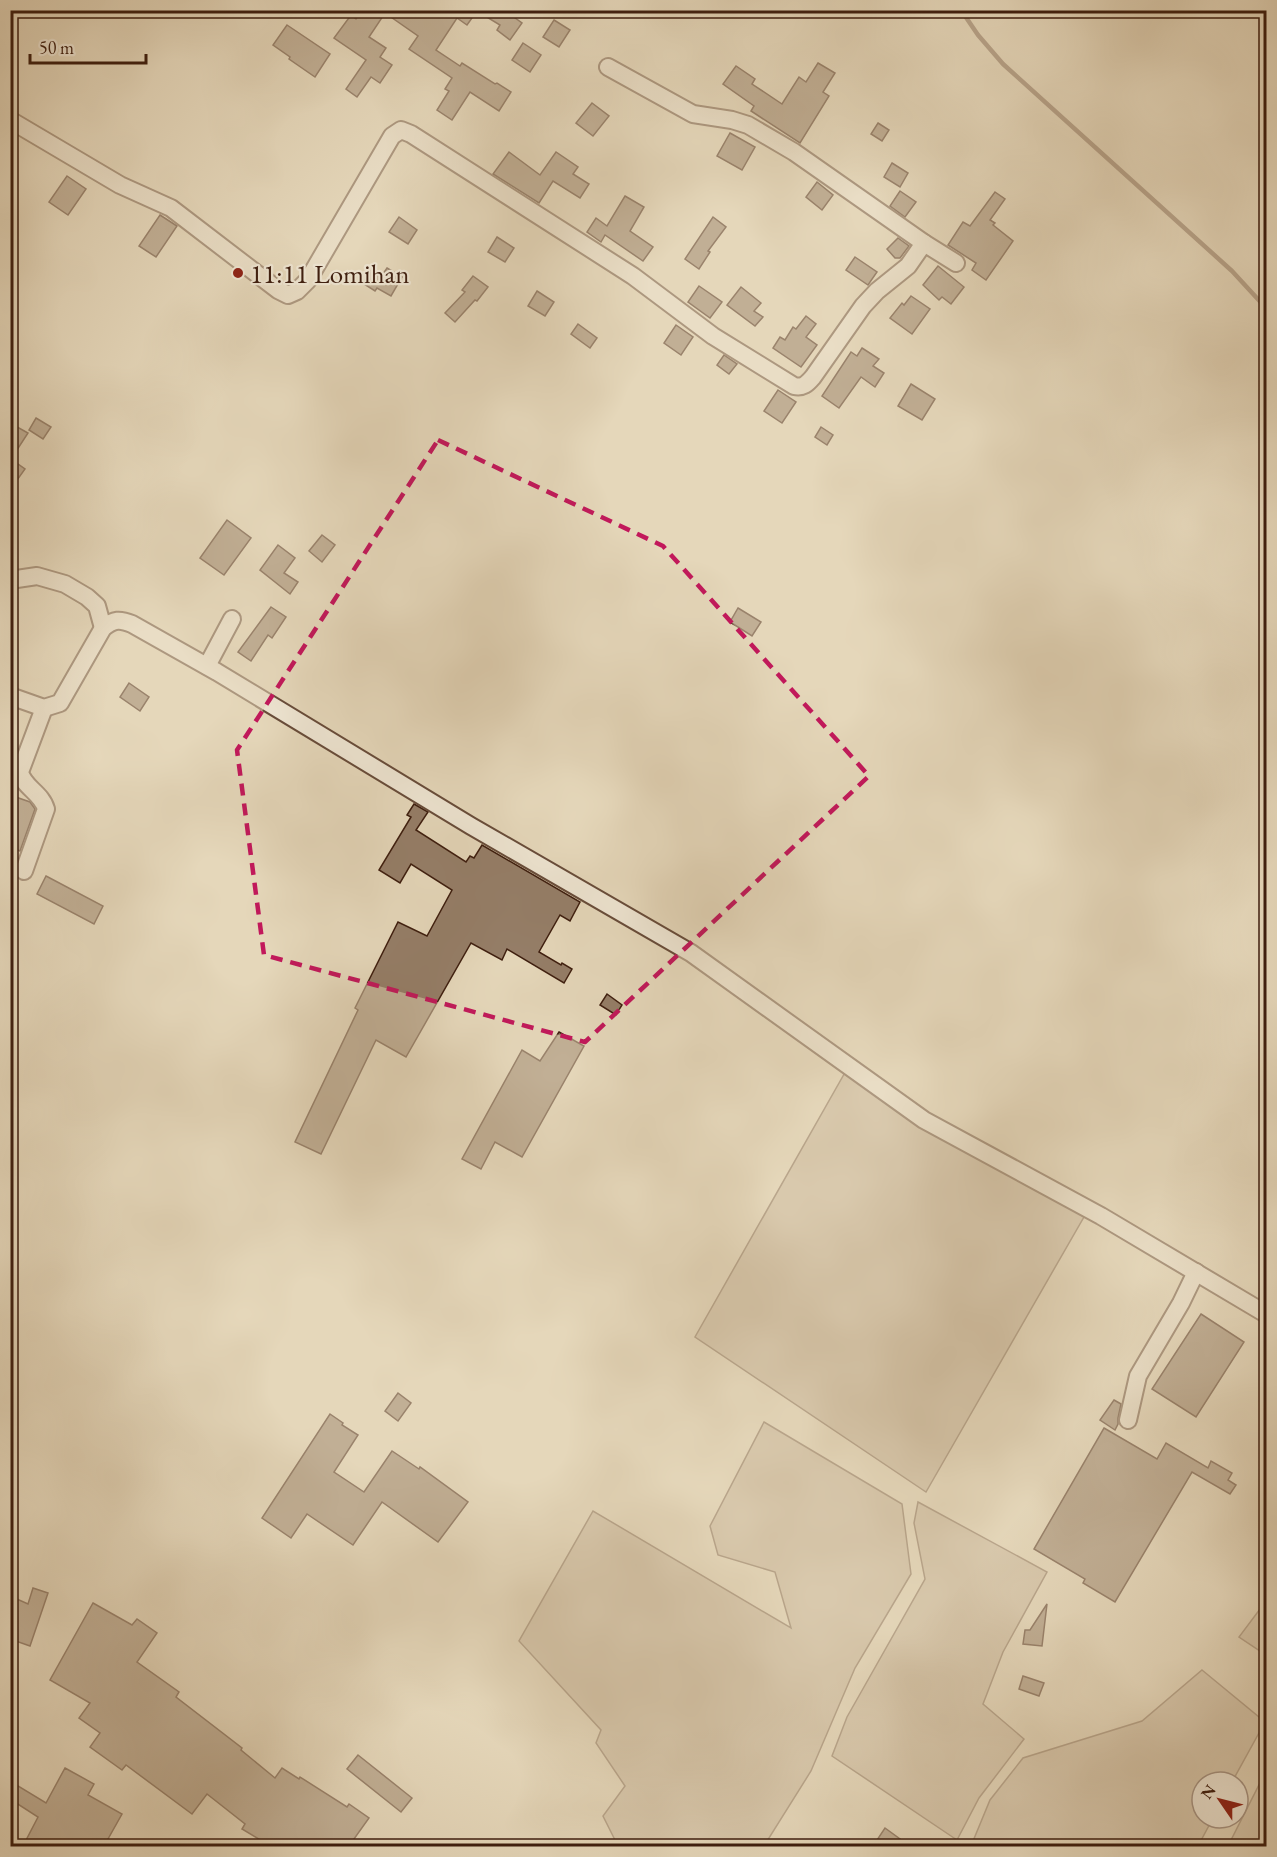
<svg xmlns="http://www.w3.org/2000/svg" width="1277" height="1857" viewBox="0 0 1277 1857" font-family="'EB Garamond',serif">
<rect width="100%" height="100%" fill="#e5d7ba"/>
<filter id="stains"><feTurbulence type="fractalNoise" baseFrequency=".00333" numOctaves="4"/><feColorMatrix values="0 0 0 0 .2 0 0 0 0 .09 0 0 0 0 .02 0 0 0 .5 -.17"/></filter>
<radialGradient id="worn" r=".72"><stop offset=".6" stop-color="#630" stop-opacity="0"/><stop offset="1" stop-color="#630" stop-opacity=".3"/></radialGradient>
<g fill="#c9b89d" stroke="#846b56" stroke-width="1.5">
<polygon points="847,1069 1092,1203 926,1492 695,1337"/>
<polygon points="764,1422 902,1504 911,1574 855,1668 811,1771 764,1846 618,1846 603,1816 625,1786 596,1743 601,1730 519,1641 593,1511 791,1628 775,1572 718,1555 710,1526"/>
<polygon points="918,1502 1047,1572 1003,1652 983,1704 1024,1739 979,1798 957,1840 832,1756 847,1717 925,1579 914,1523"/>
<polygon points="1266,1601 1266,1655 1239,1637"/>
<polygon points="1202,1670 1265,1722 1232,1782 1202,1782 1202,1818 1213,1818 1198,1846 971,1846 990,1800 1023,1758 1142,1721"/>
<polygon points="1266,1771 1266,1846 1228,1846"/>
</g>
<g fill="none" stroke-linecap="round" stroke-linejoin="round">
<polyline stroke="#806753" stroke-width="4.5" points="961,10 978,35 1003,64 1232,271 1266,308"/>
</g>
<g fill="#957e68" stroke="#3e1e0f" stroke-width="1.5">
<polygon points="362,10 504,10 522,23 510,40 497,30 500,25 477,11 467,25 457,18 436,50 460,66 462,63 495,84 497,83 511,92 499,111 470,92 452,120 437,110 449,91 445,89 452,78 409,49 418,36 385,13 369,37 386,48 380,57 392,65 380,83 371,77 357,97 346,89 366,60 334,38 351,15 356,19"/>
<polygon points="554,20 570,30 559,47 543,37"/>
<polygon points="287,25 330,54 315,77 289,59 290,57 273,45"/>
<polygon points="523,43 541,55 530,72 512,60"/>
<polygon points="818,63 835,73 823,92 829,96 800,143 751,111 754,106 723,84 736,66 755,79 752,84 782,104 799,77 806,82"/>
<polygon points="592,103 609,116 593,136 576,123"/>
<polygon points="878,123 889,130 882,141 871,134"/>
<polygon points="730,133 755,147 742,170 717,156"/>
<polygon points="509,152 540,175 556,152 578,167 573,174 589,184 580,198 553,181 539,203 493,174"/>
<polygon points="892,163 908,173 900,187 884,177"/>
<polygon points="67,176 86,189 68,215 49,202"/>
<polygon points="817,182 833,195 822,210 806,197"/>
<polygon points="900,191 916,202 905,217 890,206"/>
<polygon points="995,192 1005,199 990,220 995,223 993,225 1013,241 986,280 972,270 976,263 948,245 963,222 970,226"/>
<polygon points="625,196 644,207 630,231 653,247 643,261 605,235 601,242 587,232 596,218 607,226"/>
<polygon points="160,215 177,226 156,257 139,246"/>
<polygon points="399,217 417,230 408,244 389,232"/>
<polygon points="713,217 726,227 708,251 710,252 699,269 685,259"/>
<polygon points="497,237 514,248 505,262 488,252"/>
<polygon points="898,238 909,246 900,258 895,258 887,249"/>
<polygon points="855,257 877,272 868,285 846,270"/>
<polygon points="938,266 964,287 951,304 942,297 939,300 923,285"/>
<polygon points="387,268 402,277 391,296 377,288 375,291 364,284 371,271 381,277"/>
<polygon points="473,276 488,287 477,301 475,300 455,322 445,313 465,292 462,290"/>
<polygon points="699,286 722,302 710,318 688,302"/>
<polygon points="741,287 761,303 754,311 763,317 755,326 727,305"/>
<polygon points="537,291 554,302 545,316 528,306"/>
<polygon points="911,296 930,309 912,334 890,318 902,303 904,305"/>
<polygon points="806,316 816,324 806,337 817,345 801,367 773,348 780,337 785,340 793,327 796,329"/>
<polygon points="578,324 597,338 590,348 571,334"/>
<polygon points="676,325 693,337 681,355 664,343"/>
<polygon points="862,348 879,359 873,366 884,373 875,387 861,377 839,408 822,396 851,352 857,356"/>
<polygon points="724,355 737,364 729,374 717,365"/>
<polygon points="911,384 935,399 922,420 898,406"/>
<polygon points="778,390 796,402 782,423 764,411"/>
<polygon points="36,418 51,427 43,439 29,430"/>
<polygon points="10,423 28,433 11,459 25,469 10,490"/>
<polygon points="821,427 833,435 827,445 815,437"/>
<polygon points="227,520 251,538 224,575 200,558"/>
<polygon points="322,535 335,545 322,562 309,551"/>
<polygon points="278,545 295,558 284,573 298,582 290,594 260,570"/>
<polygon points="271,607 286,617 272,638 268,635 251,661 238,652"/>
<polygon points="738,608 761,622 752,636 730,622"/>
<polygon points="129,683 149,697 140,711 120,697"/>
<polygon points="10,795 30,802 35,809 20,851 10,847"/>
<polygon points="414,804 428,812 416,830 466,862 470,856 474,858 482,845 580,902 570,921 560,915 539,952 561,965 562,963 572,969 564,983 507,949 502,960 471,943 406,1057 376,1040 321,1154 295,1142 358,1010 355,1008 398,922 427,936 452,890 411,864 400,883 379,870 411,817 407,815"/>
<polygon points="46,876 103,906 94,924 37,894"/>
<polygon points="607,994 622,1005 616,1015 600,1005"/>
<polygon points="559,1032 584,1046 522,1157 495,1142 481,1169 462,1159 522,1050 540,1061"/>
<polygon points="1201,1314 1244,1342 1196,1417 1152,1389"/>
<polygon points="398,1393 411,1403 398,1421 385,1411"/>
<polygon points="1114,1400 1121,1404 1118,1418 1118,1424 1115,1430 1100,1420"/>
<polygon points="330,1414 343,1423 342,1425 358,1435 334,1472 364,1492 392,1451 419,1469 420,1467 468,1502 438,1542 382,1502 353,1545 307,1514 291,1538 262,1518"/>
<polygon points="1104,1428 1157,1459 1166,1443 1208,1468 1211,1461 1232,1473 1228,1480 1236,1485 1230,1494 1192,1472 1115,1602 1083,1583 1085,1579 1034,1549"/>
<polygon points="33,1588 48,1593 30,1646 10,1639 10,1596 28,1604"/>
<polygon points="93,1603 132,1625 137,1619 157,1633 137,1662 179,1692 176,1697 242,1748 241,1750 275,1778 282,1768 299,1779 300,1777 347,1807 349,1804 369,1818 349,1846 258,1846 262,1841 242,1829 245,1824 207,1794 192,1814 126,1765 122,1770 90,1747 100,1733 79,1718 90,1703 50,1680"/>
<polygon points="1047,1604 1042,1646 1023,1644 1025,1630 1030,1630"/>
<polygon points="1023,1676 1044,1683 1039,1696 1019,1689"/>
<polygon points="358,1755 412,1798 401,1812 347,1769"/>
<polygon points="65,1768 94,1784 88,1795 122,1814 104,1846 23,1846 38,1817 10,1799 10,1781 46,1803"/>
<polygon points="885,1828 900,1839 895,1846 873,1846"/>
</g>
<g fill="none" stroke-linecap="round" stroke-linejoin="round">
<defs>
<g id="minor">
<polyline points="608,67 693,114 732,120 748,125 794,152 924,243 956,263"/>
<path d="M 10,120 L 120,185 L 171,208 L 278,290 L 288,295 L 297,291 L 308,280 L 392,136 L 401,130 L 411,134 L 633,276 L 713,336 L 794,386 C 803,388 807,384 813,377 L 863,306 L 877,291 L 908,266 L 924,243"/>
<polyline points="10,580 37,576 65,584 87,597 97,606 103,628"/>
<polyline points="207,666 232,619"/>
<path d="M 10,696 L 44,708 L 60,703 L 103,628 C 114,619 120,619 132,624 L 217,672 L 471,826 L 691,953 L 924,1120 L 1101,1216 L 1266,1314"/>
<path d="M 24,871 L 46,809 C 42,793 23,787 20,772 L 44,708"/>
<polyline points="1128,1420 1138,1376 1181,1303 1196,1272"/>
</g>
</defs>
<use href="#minor" stroke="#684c3a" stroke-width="20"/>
<use href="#minor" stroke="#eee5d2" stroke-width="16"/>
</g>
<path d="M0 0H1277V1857H0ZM 438,440 L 663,546 L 869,776 L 585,1042 L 264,955 L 237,750 Z" fill="#e5d7ba" fill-opacity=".55" fill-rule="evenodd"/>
<path fill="none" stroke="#c2185b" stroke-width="4.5" stroke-dasharray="12 8" stroke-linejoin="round" d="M 438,440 L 663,546 L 869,776 L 585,1042 L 264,955 L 237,750 Z"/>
<circle fill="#8f2418" stroke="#eee5d2" stroke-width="2" cx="238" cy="273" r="6"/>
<g text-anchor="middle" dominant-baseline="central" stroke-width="4.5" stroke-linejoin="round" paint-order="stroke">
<g font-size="27" fill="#3e1e0f" stroke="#eee5d2" text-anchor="start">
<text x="250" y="273">11:11 Lomihan</text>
</g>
</g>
<rect width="1277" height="1857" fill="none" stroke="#e5d7ba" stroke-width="36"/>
<rect x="12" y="12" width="1253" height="1833" fill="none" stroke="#3e1e0f" stroke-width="3"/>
<rect x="18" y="18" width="1241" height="1821" fill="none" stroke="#3e1e0f" stroke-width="1.5"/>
<g transform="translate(1220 1800) rotate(305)"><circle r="28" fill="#eee5d2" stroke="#a89584" stroke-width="1.5"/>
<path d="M0-4.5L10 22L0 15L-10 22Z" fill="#8f2418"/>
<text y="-9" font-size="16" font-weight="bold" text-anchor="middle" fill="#3e1e0f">N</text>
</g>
<path d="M30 54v9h116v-9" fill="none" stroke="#3e1e0f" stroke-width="3"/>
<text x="39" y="54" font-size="18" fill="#3e1e0f" stroke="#eee5d2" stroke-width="4.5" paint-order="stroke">50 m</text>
<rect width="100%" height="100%" filter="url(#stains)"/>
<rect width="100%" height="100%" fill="url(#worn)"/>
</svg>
